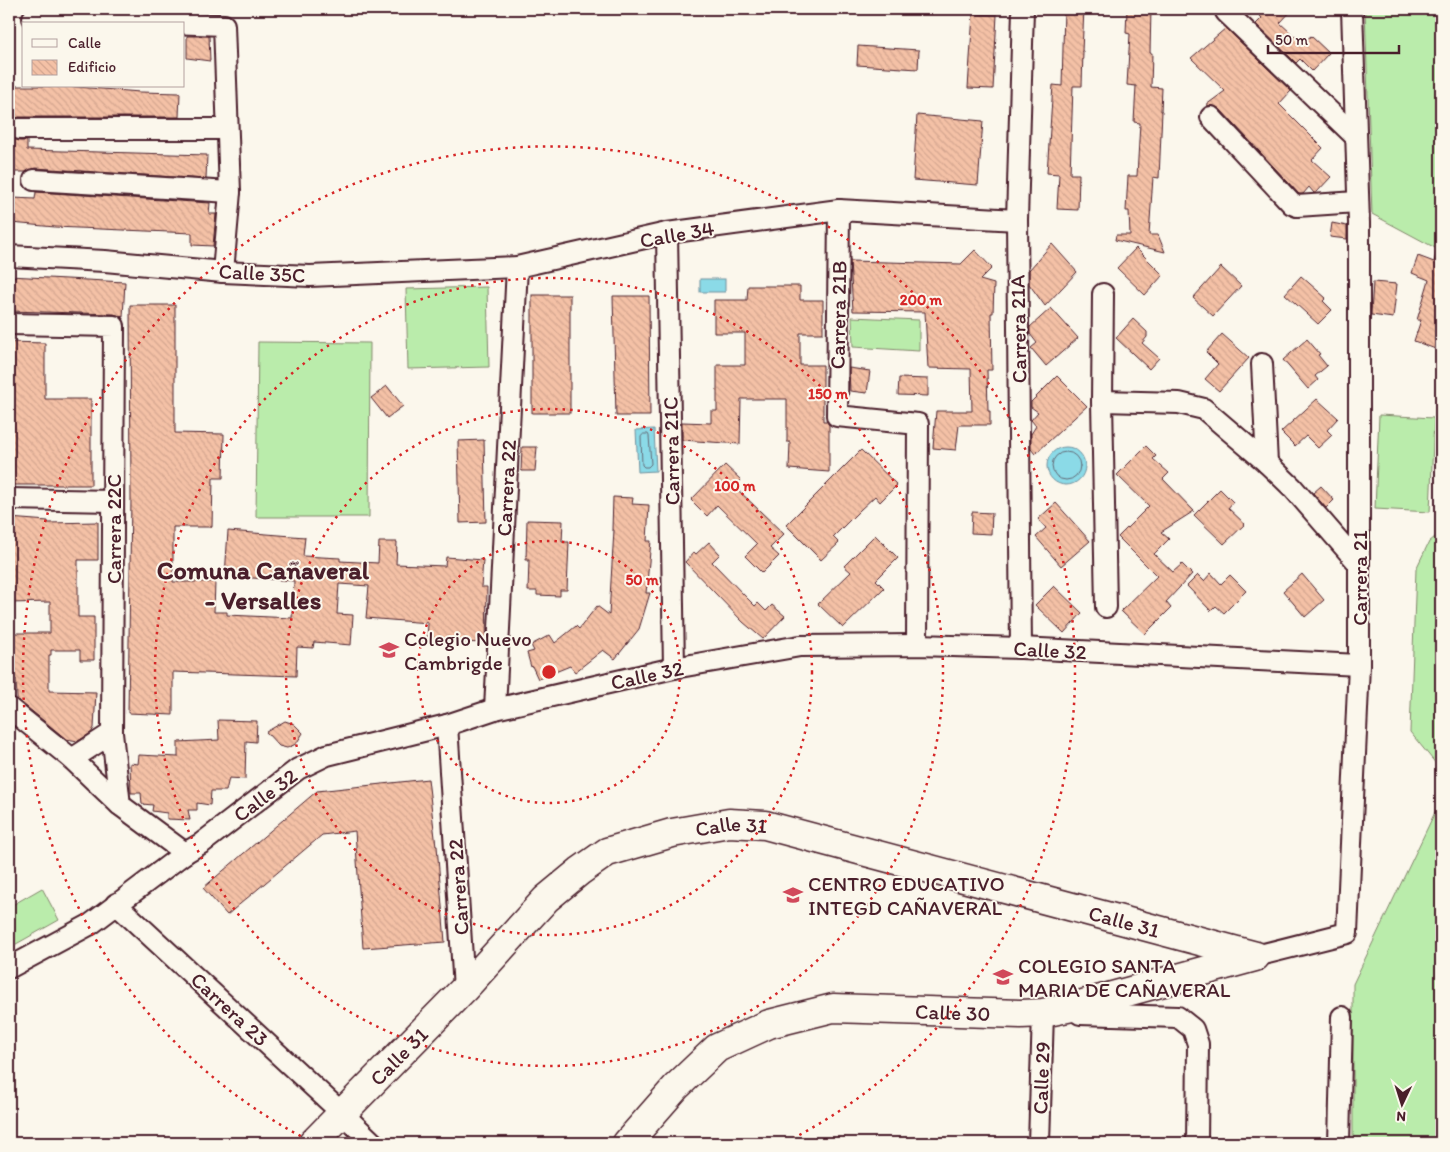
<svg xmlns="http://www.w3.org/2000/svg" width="1450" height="1152" viewBox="0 0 1450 1152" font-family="Itim,sans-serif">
<defs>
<pattern id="building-back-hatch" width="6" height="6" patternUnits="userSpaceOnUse" patternTransform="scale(1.25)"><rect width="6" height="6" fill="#f4c1a6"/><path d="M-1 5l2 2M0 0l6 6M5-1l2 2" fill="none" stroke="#d3a58f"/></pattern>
</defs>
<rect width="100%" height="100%" fill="#fbf7ec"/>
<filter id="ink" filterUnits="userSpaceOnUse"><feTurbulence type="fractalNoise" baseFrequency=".02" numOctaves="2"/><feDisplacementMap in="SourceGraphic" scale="10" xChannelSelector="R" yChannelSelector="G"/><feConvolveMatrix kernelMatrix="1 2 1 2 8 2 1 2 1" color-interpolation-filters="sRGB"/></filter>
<g filter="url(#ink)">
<g fill="#baecab" stroke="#82866b">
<polygon points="1365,9 1441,9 1441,251 1372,214"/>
<polygon points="487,287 489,367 408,369 406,289"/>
<polygon points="852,317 919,320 919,351 853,347"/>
<polygon points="258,342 370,343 369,517 256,517"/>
<polygon points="1379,415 1434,418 1430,512 1375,509"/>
<polygon points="1441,532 1441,767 1437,765 1410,732 1416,569 1429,542"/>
<polygon points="1441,807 1441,1143 1353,1143 1353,984 1437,808"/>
<polygon points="42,888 59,920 9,948 9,907"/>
</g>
<g fill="#8bdae7" stroke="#718f9c">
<rect x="700" y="279" width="25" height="13"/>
<polygon points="654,429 656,471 638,472 636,430"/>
<circle cx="1066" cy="466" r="19"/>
</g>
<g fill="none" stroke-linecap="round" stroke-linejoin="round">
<g stroke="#646a76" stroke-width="1">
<polygon points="644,434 648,434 649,436 651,464 648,467 644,467 642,465 641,437"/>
<circle cx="1066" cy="466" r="14"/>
</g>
</g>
<g fill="url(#building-back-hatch)" stroke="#4a1f2b">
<polygon points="1064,9 1084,9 1082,51 1083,51 1082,86 1073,86 1070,174 1079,174 1078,210 1057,209 1059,174 1047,173 1053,85 1062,86"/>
<polygon points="1127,9 1151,9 1150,53 1152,53 1151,87 1162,88 1161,111 1162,111 1159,178 1153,177 1149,235 1158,235 1165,252 1115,240 1116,235 1130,235 1129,211 1126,211 1128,176 1137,176 1140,123 1134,122 1136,86 1127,85 1130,34 1126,33"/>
<polygon points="1253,9 1293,9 1280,23 1302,43 1311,36 1329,53 1312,71 1300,59 1296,63 1256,24 1262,18"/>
<polygon points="973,14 997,15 993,89 968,88"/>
<polygon points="1226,28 1291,91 1279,104 1323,148 1312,160 1331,177 1316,193 1314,193 1309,187 1303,194 1299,194 1220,109 1214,106 1206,105 1225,91 1191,58"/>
<polygon points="187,36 209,36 210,61 187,58"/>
<polygon points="858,46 919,50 918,69 857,65"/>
<polygon points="13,86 65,86 140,92 180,93 179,117 19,117 12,120"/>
<polygon points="917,115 983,121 978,185 913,180"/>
<polygon points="12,138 19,141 27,141 27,150 207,155 206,179 35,168 26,172 10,172 10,146 11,146"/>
<polygon points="36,192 210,203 209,214 216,214 213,246 192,245 192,233 55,227 11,223 13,198 35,199"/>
<polygon points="1332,223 1347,226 1347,239 1330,237"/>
<polygon points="1052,244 1077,272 1045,306 1029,284 1029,270"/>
<polygon points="1136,248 1163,275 1145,295 1117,268"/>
<polygon points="975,250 992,268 980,280 994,284 993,313 991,313 992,370 987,370 988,411 990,411 990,425 959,425 956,450 933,448 936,411 972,411 971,369 928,368 925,312 853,311 850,261 961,264"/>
<polygon points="1437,250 1441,251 1441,351 1414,341 1421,320 1417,320 1429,280 1412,273 1418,256 1434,262"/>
<polygon points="1221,267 1241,286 1213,316 1193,298"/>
<polygon points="9,276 125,282 123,317 114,314 9,311"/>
<polygon points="1301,276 1326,298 1323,301 1332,310 1318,324 1285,294"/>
<polygon points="1373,282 1397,284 1393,318 1371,315"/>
<polygon points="748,286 800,286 800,300 823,300 823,333 800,333 800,365 823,365 823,421 826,421 829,425 829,472 789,469 790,442 787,442 787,399 741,399 740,444 682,440 682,422 711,423 711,411 717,411 717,365 745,365 745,333 714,333 714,300 747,300"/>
<rect x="532" y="295" width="38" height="118"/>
<polygon points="613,296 649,296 650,416 616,416"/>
<polygon points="130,305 175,305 175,433 224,434 223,478 213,478 212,527 173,527 173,582 215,582 214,612 227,612 227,615 292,618 294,581 225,576 228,531 305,537 303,556 340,558 340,561 378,563 379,542 397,542 396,564 445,566 446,557 483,560 481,587 487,587 486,643 427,641 428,623 366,618 369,586 339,584 337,614 353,615 351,645 314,642 313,648 297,647 296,676 173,672 173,715 128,713 131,498"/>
<polygon points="1051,308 1078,338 1046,366 1031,348 1037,343 1030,334 1030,327"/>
<polygon points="1133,319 1147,332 1147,337 1142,343 1159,358 1149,369 1116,338"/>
<polygon points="1222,334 1249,358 1219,391 1205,379 1218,364 1206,352"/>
<polygon points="1307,339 1320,354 1318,355 1327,366 1315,376 1318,380 1308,389 1283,360"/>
<polygon points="9,342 45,343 45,399 91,399 91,485 9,485"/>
<polygon points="849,368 870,371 867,393 850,391"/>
<polygon points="1057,376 1087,406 1035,454 1031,449 1031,434 1036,426 1031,420 1038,412 1031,407 1031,402"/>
<polygon points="899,378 928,379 928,396 898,395"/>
<polygon points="387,386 403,406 387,418 371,398"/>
<polygon points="1317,399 1338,418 1327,430 1332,435 1318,448 1306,436 1295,446 1281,432"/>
<polygon points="484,440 486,522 460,523 458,441"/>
<polygon points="1146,446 1156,456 1153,459 1169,473 1163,479 1194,511 1161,532 1169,539 1154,554 1173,572 1182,564 1192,574 1166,602 1171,608 1145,634 1121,611 1157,576 1118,537 1149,506 1117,475"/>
<polygon points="522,447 537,447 535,471 521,471"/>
<polygon points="861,450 897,485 880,502 875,496 860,510 833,537 839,543 821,560 786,525"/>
<polygon points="725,465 741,480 735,487 784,534 770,548 779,556 762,573 745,556 757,544 717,505 707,516 691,500"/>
<polygon points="1321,486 1334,500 1326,508 1313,493"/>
<polygon points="1220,489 1233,502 1228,508 1245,524 1224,544 1194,515"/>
<polygon points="613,497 633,498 632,504 649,505 647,541 651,541 646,593 650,593 639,629 615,659 603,650 575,672 570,666 538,679 532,666 531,667 527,653 534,651 531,645 550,635 555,643 576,626 579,629 597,606 609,615 614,530 612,530"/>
<polygon points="1056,503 1090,541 1061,566 1036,537 1046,528 1038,519"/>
<polygon points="972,512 992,513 991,534 971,533"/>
<polygon points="9,518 48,521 48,523 98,522 98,560 78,560 78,617 94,617 94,660 80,660 80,650 51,650 51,655 49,655 49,691 96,692 94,728 91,733 78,741 66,739 17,699 16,679 9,679 9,633 50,633 50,602 9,603"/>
<polygon points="527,520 563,521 562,542 569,542 567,590 560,590 560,596 537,595 537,591 528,591 529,560 526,560"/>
<polygon points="875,535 898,558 876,580 884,588 843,628 818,604 851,572 844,566"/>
<polygon points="709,542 720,554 712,562 746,597 755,606 758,603 766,611 772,605 785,616 763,639 743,622 685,562 694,552 696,554"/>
<polygon points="1211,573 1221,584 1230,575 1246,591 1224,613 1216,606 1211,611 1187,586 1198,575 1204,581"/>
<polygon points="1302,574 1324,600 1305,617 1283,591"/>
<polygon points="1054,586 1082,613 1064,633 1035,605"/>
<polygon points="218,720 257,721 256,742 246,741 245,779 229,778 226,791 211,791 210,805 197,803 197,810 188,810 190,820 167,819 167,813 152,811 153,805 142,804 141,793 131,793 130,763 138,764 139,755 178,757 178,742 219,740"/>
<polygon points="285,721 294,724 303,733 296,744 287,748 279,746 266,732"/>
<polygon points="428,779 436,846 437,846 445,942 363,948 355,831 322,835 227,915 203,888 317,791"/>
</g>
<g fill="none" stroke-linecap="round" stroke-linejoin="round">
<defs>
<g id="street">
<polyline points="1226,12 1356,137"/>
<polyline points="33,18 224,25 230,192 223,272"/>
<polyline points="1211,117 1292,204 1297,206 1357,202"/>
<polyline points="19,129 227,129"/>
<polyline points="34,180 230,192"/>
<polyline points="839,210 837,416 918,424 917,645"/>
<polyline points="667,233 674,668"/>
<polyline points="9,256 105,261 223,272 310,276 517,267 667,233 839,210 1017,220"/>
<polyline points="1103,294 1102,401 1106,607"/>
<polyline points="9,324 114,326 112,733 120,805"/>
<polyline points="1262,364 1267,463"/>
<polyline points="1102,401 1179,403 1204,409 1267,463 1293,488 1359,564"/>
<polyline points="9,499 113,501"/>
<polyline points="1021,648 1017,220 1023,9"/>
<polyline points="9,708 72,759 120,805 185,853"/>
<polyline points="495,709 517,267"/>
<polyline points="447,725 464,989"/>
<polyline points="72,759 112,733"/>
<polyline points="116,904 343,1114 373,1143"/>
<polyline points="1256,956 1347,933 1359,665 1359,223 1352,9"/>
<polyline points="9,968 91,924 185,853 202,843 298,769 327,755 447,725 495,709 674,668 800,646 917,645 1021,648 1359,665"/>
<polyline points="1072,1007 1080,1014 1178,1017 1193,1029 1198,1044 1197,1143"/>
<polyline points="1039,1143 1043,1013"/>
<polyline points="1339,1143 1342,1017"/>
</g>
<g id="secondary">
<path id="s1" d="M 313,1143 L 464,989 L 546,899 L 580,871 L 607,852 L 672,833 L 729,823 L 765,825 L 1256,956"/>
<path id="s2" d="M 627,1143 L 676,1087 L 717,1048 L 769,1024 L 833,1008 L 1021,1014 L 1043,1013 L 1072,1007 L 1255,957"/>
</g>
</defs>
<use href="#street" stroke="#4a1f2b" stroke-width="24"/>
<use href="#secondary" stroke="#4a1f2b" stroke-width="31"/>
<use href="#street" stroke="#fbf7ec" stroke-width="20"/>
<use href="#secondary" stroke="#fbf7ec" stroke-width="28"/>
</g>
</g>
<g fill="none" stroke="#d62828" stroke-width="2.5" stroke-dasharray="2.5 5">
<circle cx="549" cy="672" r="131"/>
<circle cx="549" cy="672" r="263"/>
<circle cx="549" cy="672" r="394"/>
<path d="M314 1143A526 526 0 1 1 784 1143"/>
</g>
<defs>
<symbol id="school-bare" viewBox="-9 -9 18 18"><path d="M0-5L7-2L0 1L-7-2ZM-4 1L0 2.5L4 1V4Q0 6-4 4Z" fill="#d1495b" stroke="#fbf7ec" stroke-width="2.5" paint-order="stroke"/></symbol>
</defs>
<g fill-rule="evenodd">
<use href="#school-bare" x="375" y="636" width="28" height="28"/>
<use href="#school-bare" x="779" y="881" width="28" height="28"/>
<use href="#school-bare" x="989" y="963" width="28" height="28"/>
</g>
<g text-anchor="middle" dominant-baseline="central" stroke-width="4" stroke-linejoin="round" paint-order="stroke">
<g font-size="21" fill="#4a1f2b" stroke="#fbf7ec">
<text transform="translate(677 234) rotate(-10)">Calle 34</text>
<text transform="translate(262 273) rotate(3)">Calle 35C</text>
<text transform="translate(838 315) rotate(-89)">Carrera 21B</text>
<text transform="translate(1018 329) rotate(-91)">Carrera 21A</text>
<text transform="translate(671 451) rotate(-91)">Carrera 21C</text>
<text transform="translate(506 488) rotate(-87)">Carrera 22</text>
<text transform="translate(113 529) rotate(-90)">Carrera 22C</text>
<text transform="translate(1359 578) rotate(-90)">Carrera 21</text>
<text transform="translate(1050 650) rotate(3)">Calle 32</text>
<text transform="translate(647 675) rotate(-12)">Calle 32</text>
<text transform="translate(265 795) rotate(-37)">Calle 32</text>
<text stroke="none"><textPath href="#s1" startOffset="542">Calle 31</textPath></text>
<text transform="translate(458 887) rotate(-94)">Carrera 22</text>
<text stroke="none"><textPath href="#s1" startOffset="948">Calle 31</textPath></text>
<text transform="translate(230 1009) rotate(43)">Carrera 23</text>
<text stroke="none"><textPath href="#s2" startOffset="374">Calle 30</textPath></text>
<text stroke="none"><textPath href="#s1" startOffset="122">Calle 31</textPath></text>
<text transform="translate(1041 1078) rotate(-88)">Calle 29</text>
</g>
<g font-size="21" fill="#4a1f2b" stroke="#fbf7ec" text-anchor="start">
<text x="404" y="638">Colegio Nuevo<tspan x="404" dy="24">Cambrigde</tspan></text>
<text x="808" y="883">CENTRO EDUCATIVO<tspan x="808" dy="24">INTEGD CAÑAVERAL</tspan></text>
<text x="1018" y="965">COLEGIO SANTA<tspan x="1018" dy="24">MARIA DE CAÑAVERAL</tspan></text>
</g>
<g font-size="26" font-weight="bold" fill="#4a1f2b" stroke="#fbf7ec">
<text x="263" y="570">Comuna Cañaveral<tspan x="263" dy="30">- Versalles</tspan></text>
</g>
</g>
<circle cx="549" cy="672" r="8" fill="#d62828" stroke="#fbf7ec" stroke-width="2.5"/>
<g font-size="15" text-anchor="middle" font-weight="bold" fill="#d62828" stroke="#fbf7ec" stroke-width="4" stroke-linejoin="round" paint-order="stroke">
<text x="921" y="305">200 m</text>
<text x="828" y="399">150 m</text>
<text x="735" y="491">100 m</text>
<text x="642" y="585">50 m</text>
</g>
<rect width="1450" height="1152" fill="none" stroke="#fbf7ec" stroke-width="30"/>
<rect x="15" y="15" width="1420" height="1122" fill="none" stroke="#4a1f2b" stroke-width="2" filter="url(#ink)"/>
<rect x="22" y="22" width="162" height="65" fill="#fbf7ec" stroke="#b4a19f"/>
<rect x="32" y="39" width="25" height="8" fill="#fbf7ec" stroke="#b4a19f"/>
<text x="68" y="48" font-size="15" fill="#4a1f2b">Calle</text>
<rect x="32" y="60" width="25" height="15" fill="url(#building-back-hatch)" stroke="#b4a19f"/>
<text x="68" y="72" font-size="15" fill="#4a1f2b">Edificio</text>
<g transform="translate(1402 1104) rotate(184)" stroke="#fbf7ec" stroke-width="4" paint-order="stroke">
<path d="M0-4L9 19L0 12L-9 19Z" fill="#4a1f2b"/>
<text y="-8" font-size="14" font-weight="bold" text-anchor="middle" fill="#4a1f2b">N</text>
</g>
<path d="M1268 45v8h131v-8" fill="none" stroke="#4a1f2b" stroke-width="2.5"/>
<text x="1275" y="45" font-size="15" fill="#4a1f2b" stroke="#fbf7ec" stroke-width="4" paint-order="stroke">50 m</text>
</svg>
